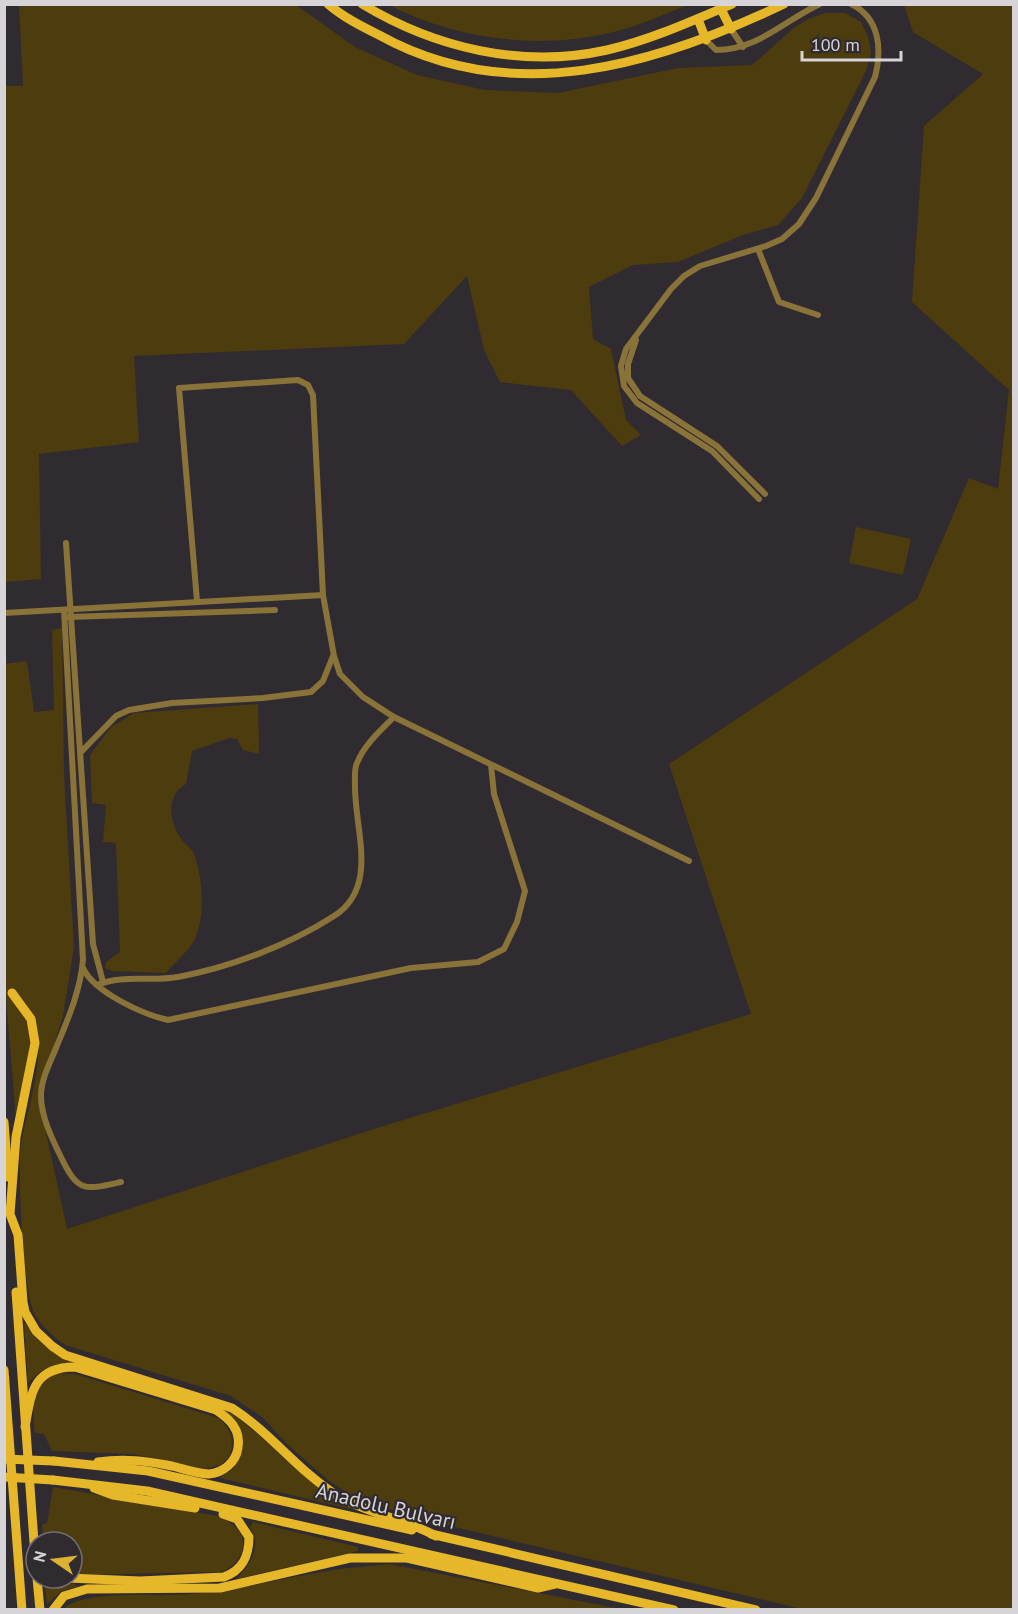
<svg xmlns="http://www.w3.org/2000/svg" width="1018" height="1614" viewBox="0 0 1018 1614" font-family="'PT Sans',sans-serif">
<rect width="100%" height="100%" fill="#302b30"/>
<g fill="#4d3c0e">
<polygon points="19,5 296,5 355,47 417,75 485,90 558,93 678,68 752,65 795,27 810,18 826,13 845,13 861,22 868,36 871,52 866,71 802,198 778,225 743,235 678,262 633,265 589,287 593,339 611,349 626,420 641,435 622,446 571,390 500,382 484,350 467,276 404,344 134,356 139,442 39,454 41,579 5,582 4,86 23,86"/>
<path d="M 389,5 L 688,5 C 662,15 637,27 609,33 C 536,50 455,39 389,5 Z"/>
<path d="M 904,5 L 1013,5 L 1013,1609 L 802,1609 L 429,1521 L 358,1500 L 328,1480 L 287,1444 L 262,1417 L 231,1396 L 65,1345 C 52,1335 42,1327 34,1313 C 23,1290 17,1170 21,1144 C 30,1093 59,1029 13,989 L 11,998 C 18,1008 27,1017 30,1030 C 35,1052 21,1096 16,1119 L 5,986 L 4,664 L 27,661 L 34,712 L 54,710 L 52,630 L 62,628 L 64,775 L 74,947 L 63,1016 L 38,1096 L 67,1229 L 377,1128 L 751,1014 L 669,764 L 917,599 L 969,478 L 998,489 L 1009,390 L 912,302 L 924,126 L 983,74 L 913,32 Z"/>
<polygon points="856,527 911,539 903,575 849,563"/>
<path d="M 258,704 L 259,754 L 243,750 L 237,739 L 229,738 L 192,751 L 186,784 C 165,796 169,822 182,840 C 186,845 192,849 194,854 C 203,878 205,913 196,937 C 191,949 175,962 166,973 L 112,971 L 105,968 L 106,962 L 120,952 L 116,843 L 103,842 L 106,805 L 92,803 L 90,755 L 111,727 L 134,713 Z"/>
<path d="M 24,1322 L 46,1347 L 79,1365 C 57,1361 43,1367 28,1383 Z"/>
<path d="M 57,1373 L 75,1374 L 218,1418 C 232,1429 234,1440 230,1456 L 220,1465 L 205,1469 L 133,1454 L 52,1451 L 44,1434 L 35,1433 C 32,1408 31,1386 57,1373 Z"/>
<path d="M 223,1407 C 269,1438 301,1483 351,1506 L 350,1509 L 220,1478 C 223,1474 230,1473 234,1467 C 251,1445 241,1425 222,1410 Z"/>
<path d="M 53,1487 L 223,1517 C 228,1521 234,1525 238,1530 C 251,1546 237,1568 220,1572 L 72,1575 L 72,1542 L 44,1542 L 42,1525 L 47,1523 Z"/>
<path d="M 253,1522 L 358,1547 L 358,1551 L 237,1579 C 250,1564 263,1546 250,1527 Z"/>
<path d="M 389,1564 L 621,1609 L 63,1610 C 78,1591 146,1596 170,1595 C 225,1594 280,1578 334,1570 C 352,1567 371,1566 389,1564 Z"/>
<polygon points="44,1578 57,1578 79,1586 62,1591 47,1604"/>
</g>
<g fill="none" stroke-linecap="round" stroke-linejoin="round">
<g stroke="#897339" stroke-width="6">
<polyline points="731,29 743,47"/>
<path d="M 706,40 L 716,50 C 758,50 783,21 820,4"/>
<polyline points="758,249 779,302 818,315"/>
<polyline points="636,340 628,364 628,378 640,396 717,446 765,494"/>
<path d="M 759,499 L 712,451 L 637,403 L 624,386 L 621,366 L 626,349 L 671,289 L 684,276 L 700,266 L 766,246 L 782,239 L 799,224 L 816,198 L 875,77 C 882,49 880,18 851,4"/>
<polyline points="66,543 93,944 103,982"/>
<polyline points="197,601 179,388 298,380 308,385 313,395 323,595 334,656 340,674 363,697 394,717 689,861"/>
<path d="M 64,610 L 83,960 C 80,992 68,1019 56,1048 C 50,1063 41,1079 41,1096 C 41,1116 52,1139 61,1157 C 78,1193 85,1190 121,1182"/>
<polyline points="4,613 323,595"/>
<polyline points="69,617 275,610"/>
<polyline points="82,751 116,716 129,710 172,703 263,698 311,692 323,681 333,656"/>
<path d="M 83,968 C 94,992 142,1014 168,1020 L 411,968 L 478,962 L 504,949 L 517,922 L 525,891 L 494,794 L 491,765"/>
<path d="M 97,985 C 123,974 150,982 178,977 C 231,967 289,945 334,916 C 380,887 354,828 355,785 C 355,778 354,769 357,763 C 364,745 381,730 394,717"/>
</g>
<g stroke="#e6b729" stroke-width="9">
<path d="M 328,4 C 343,17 361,26 379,35 C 512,109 656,65 784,4"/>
<path d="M 362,4 C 435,48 522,69 607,50 C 650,40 692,21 732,4"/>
<polyline points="721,9 731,29"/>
<polyline points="698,19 706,40"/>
<path d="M 12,993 L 31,1019 L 35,1043 L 16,1137 L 10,1214 L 18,1235 L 23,1302 L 25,1312 L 36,1331 L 52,1346 L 65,1355 L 232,1408 C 271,1433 299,1472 338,1496 C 369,1514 405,1519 436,1536"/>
<polyline points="4,1122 8,1177"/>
<polyline points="16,1292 36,1570"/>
<polyline points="4,1370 22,1610"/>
<path d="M 25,1427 C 31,1393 33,1367 75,1367 L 216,1410 C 230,1419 241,1430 238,1448 C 236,1462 223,1473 209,1474 C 197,1474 184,1469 172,1466 C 147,1461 124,1458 98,1462"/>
<polyline points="54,1461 148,1471 412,1530"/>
<polyline points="53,1480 147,1491 674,1610"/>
<polyline points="94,1488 113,1495 195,1508"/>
<polyline points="431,1534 756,1610"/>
<polyline points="37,1578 40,1610"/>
<path d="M 68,1578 L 140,1581 L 224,1577 C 243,1570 249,1556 249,1537 L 237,1519 L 223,1514"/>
<polyline points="53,1610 64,1596 87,1589 220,1588 350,1558 407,1558 538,1588 555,1584"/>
</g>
<g stroke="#e6b729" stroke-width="9">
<polyline points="4,1459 54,1461"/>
<polyline points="4,1477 53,1480"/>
</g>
</g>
<g text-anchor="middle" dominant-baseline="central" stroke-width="4.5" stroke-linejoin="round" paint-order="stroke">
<g font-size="21" fill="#d7d4d7" stroke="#302b30">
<text transform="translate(386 1506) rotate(13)">Anadolu Bulvarı</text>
</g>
</g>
<rect width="1018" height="1614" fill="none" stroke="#d7d4d7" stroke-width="12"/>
<g transform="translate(54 1560) rotate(284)"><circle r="28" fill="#302b30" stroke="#736f73" stroke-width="1.5"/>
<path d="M0-4.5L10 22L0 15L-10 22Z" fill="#ddb133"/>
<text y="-9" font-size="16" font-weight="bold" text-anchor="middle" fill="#d7d4d7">N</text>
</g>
<path d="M802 51v9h99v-9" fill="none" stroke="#d7d4d7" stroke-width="3"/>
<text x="811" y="51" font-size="18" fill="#d7d4d7" stroke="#302b30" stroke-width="4.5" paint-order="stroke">100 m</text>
</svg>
